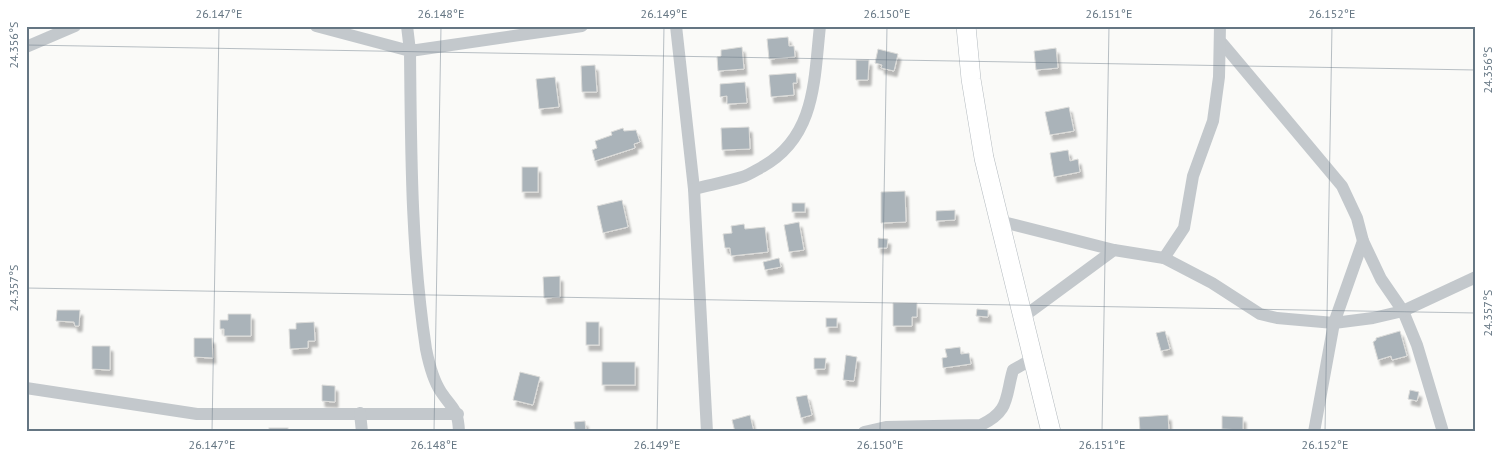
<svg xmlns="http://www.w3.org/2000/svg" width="1502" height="458" viewBox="0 0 1502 458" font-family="'PT Sans',sans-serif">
<defs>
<filter id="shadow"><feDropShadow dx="3" dy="5.5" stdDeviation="1" flood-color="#0004"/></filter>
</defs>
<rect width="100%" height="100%" fill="#fafaf8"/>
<g fill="#aab3b9" stroke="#dcdcda" filter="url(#shadow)">
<polygon points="788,37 789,46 794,46 795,57 769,59 767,39"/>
<polygon points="742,47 744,69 718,71 717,57 721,56 721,50"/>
<polygon points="1056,48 1058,68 1036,70 1034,51"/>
<polygon points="878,49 898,54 894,71 881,68 882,65 875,63"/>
<polygon points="856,60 869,60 868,80 856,80"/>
<polygon points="595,65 597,92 582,92 581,66"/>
<polygon points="796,73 797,83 793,83 794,95 771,97 769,75"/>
<polygon points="555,77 559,107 539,109 536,79"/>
<polygon points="745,82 747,103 727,104 727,96 720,97 720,84"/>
<polygon points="1069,107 1074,131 1050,135 1045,112"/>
<polygon points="749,127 750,149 722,150 721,128"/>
<polygon points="623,128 624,131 636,130 640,142 634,144 635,148 595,161 592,150 597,148 595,141 612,135 611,132"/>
<polygon points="1068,150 1070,161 1078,159 1080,172 1054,177 1050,153"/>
<rect x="522" y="167" width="16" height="25"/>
<polygon points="905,191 906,222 881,223 881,192"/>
<polygon points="622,200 628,227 603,233 597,206"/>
<rect x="792" y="203" width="13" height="9"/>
<polygon points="955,210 955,220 936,221 936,211"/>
<polygon points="799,222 804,250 789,252 784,225"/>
<polygon points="744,224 745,229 765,227 768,252 731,256 730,248 725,248 723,234 732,233 731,226"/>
<polygon points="878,238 888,239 887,248 878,248"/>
<polygon points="779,258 781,267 765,270 763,262"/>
<polygon points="560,276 560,297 544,298 543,277"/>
<polygon points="893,303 917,303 917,317 912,317 912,326 893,326"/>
<polygon points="977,309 988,310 988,317 976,316"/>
<polygon points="57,310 80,310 79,326 75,326 74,322 56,321"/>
<polygon points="228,314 251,314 251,336 224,336 224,329 220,329 220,320 228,320"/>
<rect x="826" y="318" width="11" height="9"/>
<polygon points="314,322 315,341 308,341 308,348 290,349 289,329 296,329 296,323"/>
<rect x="586" y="322" width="13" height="23"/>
<polygon points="1165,331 1170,349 1161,351 1156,333"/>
<polygon points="1400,331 1407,356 1392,360 1391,356 1378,360 1373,342 1376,340 1376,338"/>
<polygon points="194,338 212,338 213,358 194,357"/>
<polygon points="92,346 110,346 110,370 92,369"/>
<polygon points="960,347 961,354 969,353 971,364 943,368 942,358 947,357 945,349"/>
<polygon points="846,355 857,357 854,381 843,380"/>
<polygon points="814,358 826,358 825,369 814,369"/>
<rect x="602" y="362" width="33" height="23"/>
<polygon points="520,372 540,377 533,405 513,400"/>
<polygon points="322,385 335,386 335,402 322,401"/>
<polygon points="1410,390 1419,392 1417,401 1408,399"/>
<polygon points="807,395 812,415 801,418 796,397"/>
<polygon points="750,415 754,432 735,432 732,420"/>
<polygon points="1168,415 1169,432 1140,432 1139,417"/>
<polygon points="1222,416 1243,417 1243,430 1222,429"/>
<polygon points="585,421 586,432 569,432 575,430 574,422"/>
<rect x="269" y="428" width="19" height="4"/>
</g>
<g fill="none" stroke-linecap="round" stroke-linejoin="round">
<defs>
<polyline id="secondary" points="966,26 971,79 984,158 1051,432"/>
</defs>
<use href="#secondary" stroke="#b3babf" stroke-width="20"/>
<g stroke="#c3c8cc" stroke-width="12">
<path d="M 316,26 L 410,51 C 411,151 411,250 426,349 C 429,364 433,380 441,392 C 453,410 458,408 459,432"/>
<polyline points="407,26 410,51 582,26"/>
<polyline points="676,26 694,189 707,432"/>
<polyline points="1222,43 1342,186 1357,218 1363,241 1381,279 1403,311 1417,345 1443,432"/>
<polyline points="26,47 75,26"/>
<path d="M 694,189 C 709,185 726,182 742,177 C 749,175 756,170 762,167 C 816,137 814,80 820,26"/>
<polyline points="999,221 1114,250"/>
<polyline points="1164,258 1184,228 1193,176 1213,121 1219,77 1220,26"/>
<polyline points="1023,317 1114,250 1164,258 1212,283 1260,314 1277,318 1334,323 1373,318 1403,311 1476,277"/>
<polyline points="26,388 197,414 458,414"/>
<polyline points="360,413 362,432"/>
<path d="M 864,432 L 886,427 L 981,425 C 1010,411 1005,398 1013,370 L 1034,358"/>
<polyline points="1314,432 1334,323 1363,241"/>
</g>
<use href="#secondary" stroke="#fff" stroke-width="19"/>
</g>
<path fill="none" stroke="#657683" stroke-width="1" stroke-opacity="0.45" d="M 26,45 L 1476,70M 26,288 L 1476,313M 212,432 L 219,26M 434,432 L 441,26M 657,432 L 664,26M 880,432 L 887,26M 1102,432 L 1109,26M 1325,432 L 1332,26"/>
<rect width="1502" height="458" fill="none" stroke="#ffffff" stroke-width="55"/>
<rect x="28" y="28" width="1446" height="402" fill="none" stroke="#657683" stroke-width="2"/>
<g font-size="12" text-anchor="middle" fill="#657683">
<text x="219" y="18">26.147°E</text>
<text x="441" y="18">26.148°E</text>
<text x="664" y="18">26.149°E</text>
<text x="887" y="18">26.150°E</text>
<text x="1109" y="18">26.151°E</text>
<text x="1332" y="18">26.152°E</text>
<text transform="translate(14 45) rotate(-90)" y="4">24.356°S</text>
<text transform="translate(1488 70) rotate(-90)" y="4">24.356°S</text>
<text transform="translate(14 288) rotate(-90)" y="4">24.357°S</text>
<text transform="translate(1488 313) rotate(-90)" y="4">24.357°S</text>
<text x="212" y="449">26.147°E</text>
<text x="434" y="449">26.148°E</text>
<text x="657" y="449">26.149°E</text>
<text x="880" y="449">26.150°E</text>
<text x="1102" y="449">26.151°E</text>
<text x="1325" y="449">26.152°E</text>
</g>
</svg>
